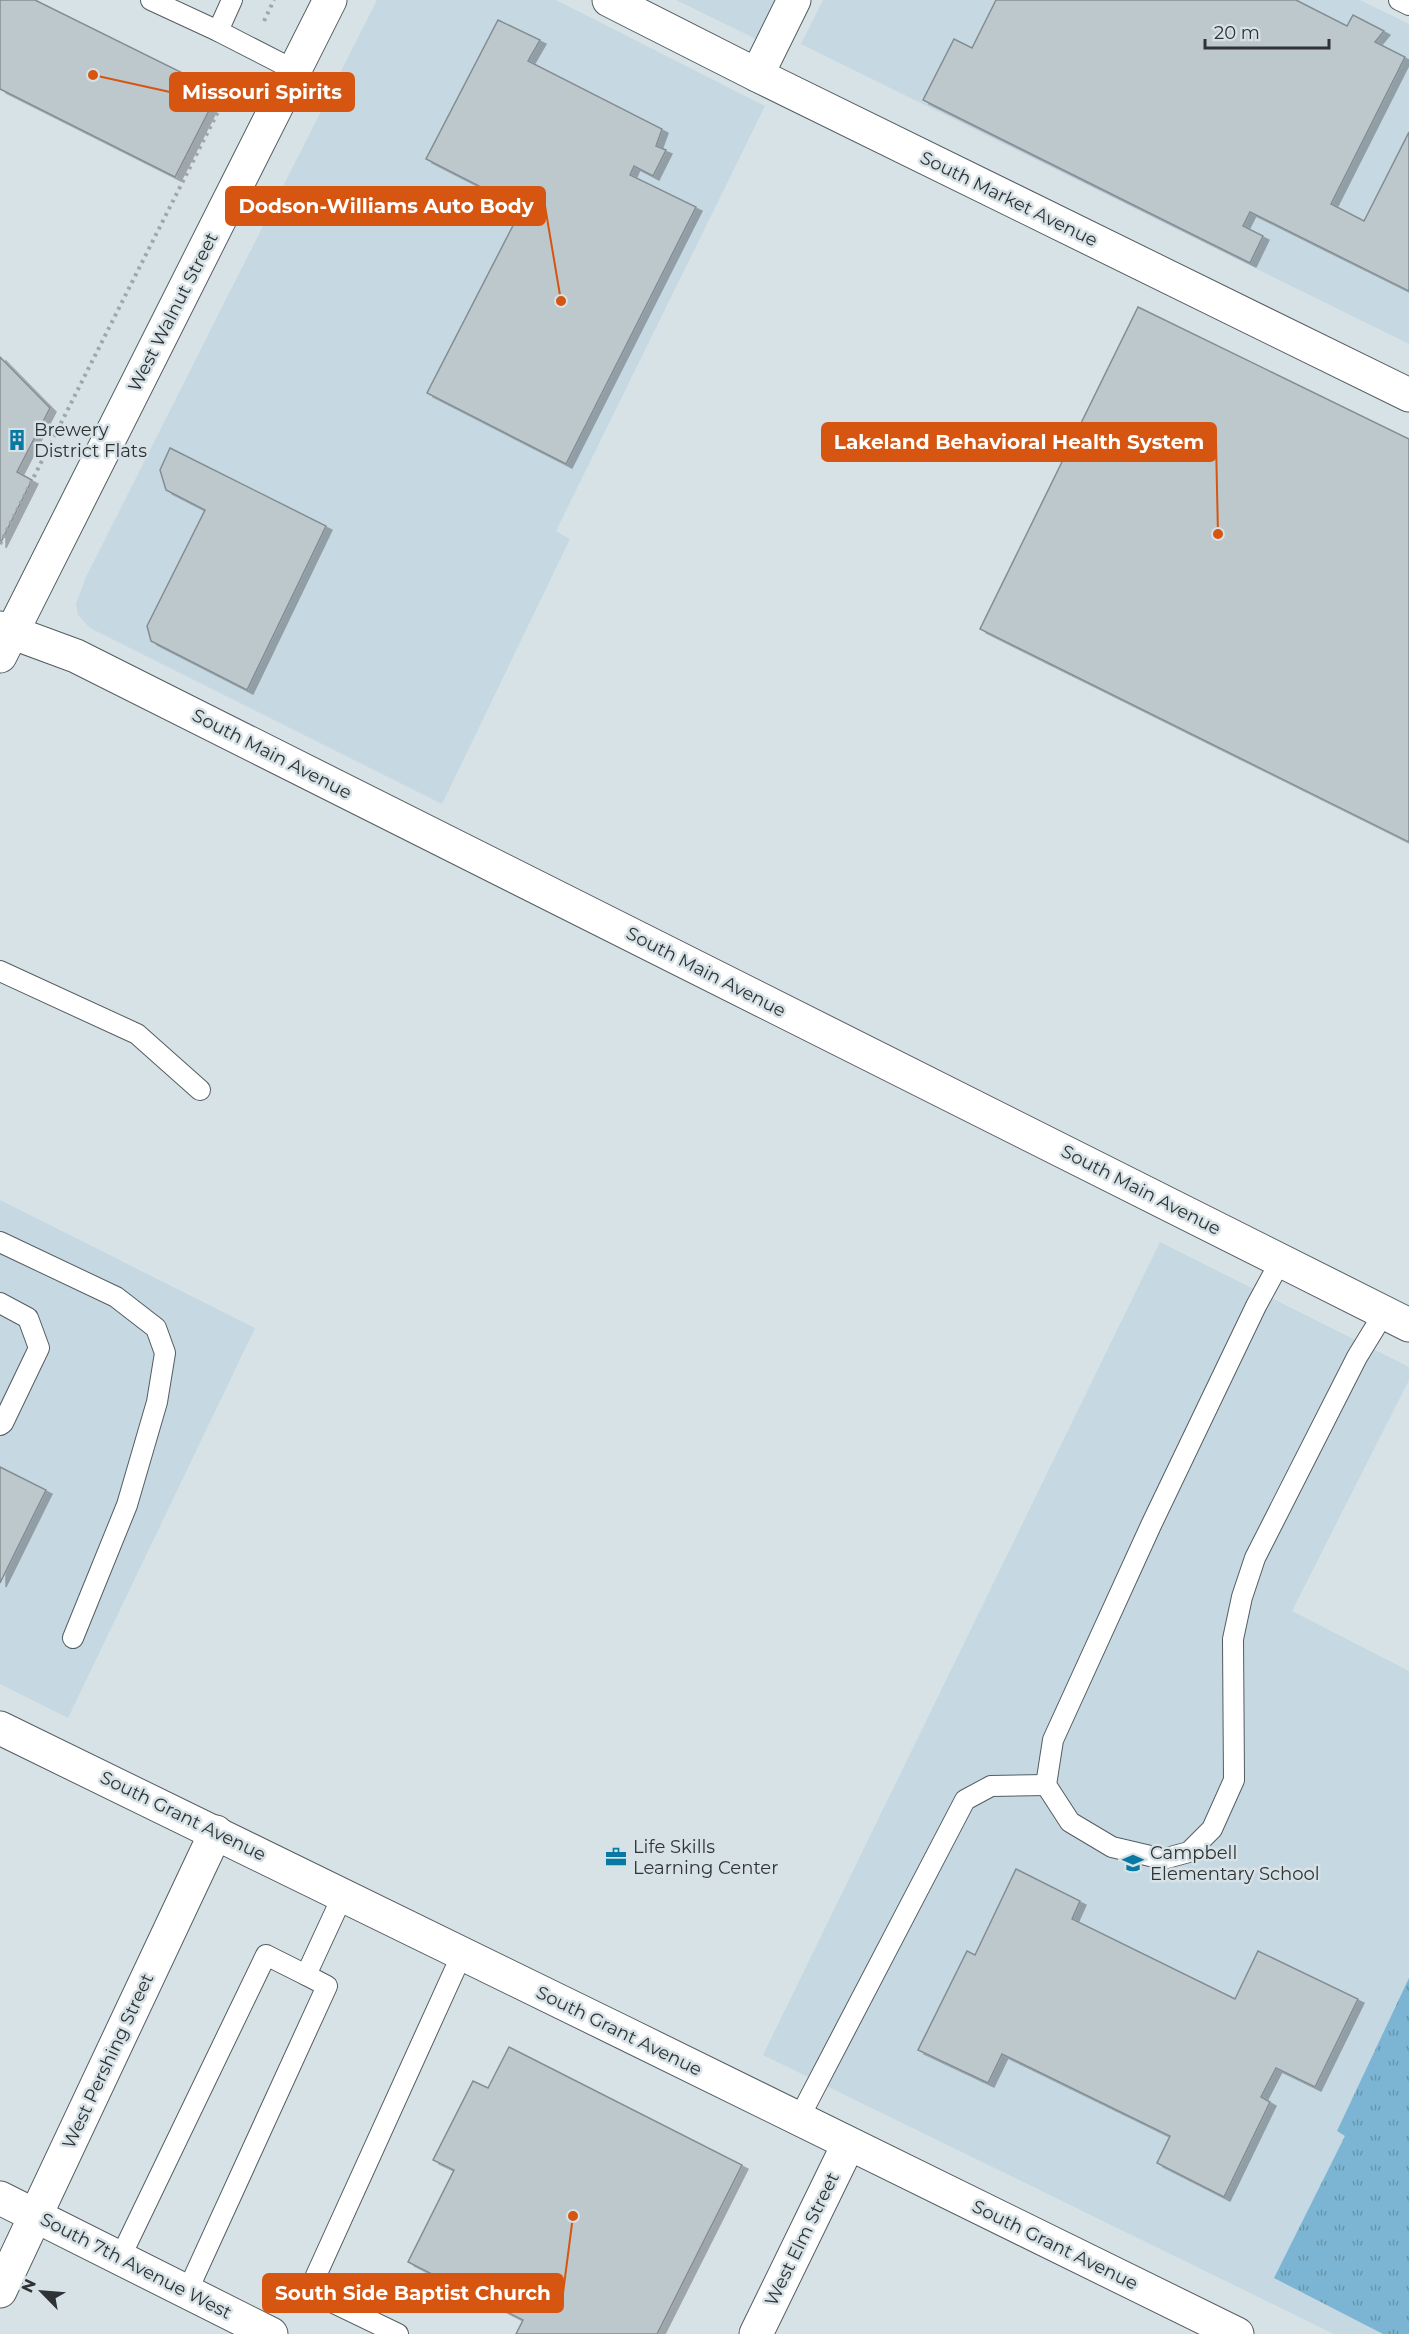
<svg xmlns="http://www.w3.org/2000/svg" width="1409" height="2334" viewBox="0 0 1409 2334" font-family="Montserrat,sans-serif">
<defs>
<pattern id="grass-tufts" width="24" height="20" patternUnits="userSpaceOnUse" patternTransform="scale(1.5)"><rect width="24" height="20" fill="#7cb5d3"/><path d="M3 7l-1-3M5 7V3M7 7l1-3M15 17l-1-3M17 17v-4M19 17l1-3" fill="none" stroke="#6694ac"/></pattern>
<filter id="shadow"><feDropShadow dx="6" dy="4" stdDeviation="0" flood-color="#0004"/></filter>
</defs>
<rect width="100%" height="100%" fill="#d7e2e7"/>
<g fill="#c6d8e2">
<polygon points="377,0 556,0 765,106 556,531 570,539 442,804 90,628 78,615 76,604 86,577"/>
<polygon points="676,0 782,0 756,39"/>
<polygon points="823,0 1360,0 1409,24 1409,344 801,44"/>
<polygon points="0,1200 255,1328 68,1718 0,1684"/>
<polygon points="1160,1242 1409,1367 1409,1380 1292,1611 1409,1671 1409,2334 1334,2334 763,2055"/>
</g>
<polygon fill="url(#grass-tufts)" points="1409,1978 1409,2334 1383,2334 1274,2278 1345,2136 1337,2131"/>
<g fill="#bdc8cd" stroke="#848d93" stroke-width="1.5" filter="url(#shadow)">
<polygon points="0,0 35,0 219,91 175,177 0,89"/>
<polygon points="996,0 1296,0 1347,26 1353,15 1384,31 1375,42 1405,57 1331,204 1364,221 1409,132 1409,291 1250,212 1243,226 1263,236 1250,263 923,100 954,39 972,48"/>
<polygon points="498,20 540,40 528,61 662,129 656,146 666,150 653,176 634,166 630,175 696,207 566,464 427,393 522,208 426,159"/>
<polygon points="1138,307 1409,439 1409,842 980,629"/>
<polygon points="0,357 50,408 17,472 32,480 0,544"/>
<polygon points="170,448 326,526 247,690 151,641 147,626 205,510 166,490 160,470"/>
<polygon points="0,1467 46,1490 0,1583"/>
<polygon points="1016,1869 1080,1901 1072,1919 1235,1999 1258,1951 1358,1999 1315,2087 1276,2068 1261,2097 1270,2102 1224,2197 1157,2163 1170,2136 1002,2054 988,2083 918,2050 967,1951 975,1955"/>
<polygon points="509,2047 742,2165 657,2334 516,2334 523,2320 408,2262 454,2170 433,2160 473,2081 488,2088"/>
</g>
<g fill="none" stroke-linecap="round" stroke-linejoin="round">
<defs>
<g id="service">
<polyline points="151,0 218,31 294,70"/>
<polyline points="1399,0 1409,5"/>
<polyline points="218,31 232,0"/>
<polyline points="0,971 137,1034 200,1090"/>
<polyline points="0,1242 116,1297 156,1328 165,1353 157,1402 127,1505 73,1638"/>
<polyline points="1281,1260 1256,1306 1152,1523 1053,1740 1046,1785 1070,1822 1112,1847 1163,1859 1189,1852 1212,1829 1234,1780 1233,1639 1242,1597 1255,1558 1357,1357 1384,1313"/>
<polyline points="0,1303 28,1318 39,1348 3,1423 0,1425"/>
<polyline points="798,2120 965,1800 991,1786 1046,1785"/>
<polyline points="120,2258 266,1955 306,1975 343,1895"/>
<polyline points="187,2292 327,1986 306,1975"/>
<polyline points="398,2334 309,2291 462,1954"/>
</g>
<g id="minor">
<polyline points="609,0 757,75 1409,395"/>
<polyline points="757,75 794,0"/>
<polyline points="0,628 76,656 1409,1325"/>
<polyline points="0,656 330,0"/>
<polyline points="0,2198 271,2334"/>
<polyline points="0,2291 216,1832"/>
<polyline points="756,2334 848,2145"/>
</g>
<path id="secondary" d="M 0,1728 C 414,1927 824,2133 1237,2334"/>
</defs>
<use href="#service" stroke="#545d62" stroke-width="22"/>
<use href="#minor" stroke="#545d62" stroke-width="35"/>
<use href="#secondary" stroke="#545d62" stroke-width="35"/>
<g stroke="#9fa7ab" stroke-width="4" stroke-dasharray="3 4.5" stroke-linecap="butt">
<polyline points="264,21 274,0"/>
<polyline points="0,544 236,76"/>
</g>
<use href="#service" stroke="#fff" stroke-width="20"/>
<use href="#minor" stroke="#fff" stroke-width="33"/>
<use href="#secondary" stroke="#fff" stroke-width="33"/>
</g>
<defs>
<symbol id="building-bare" viewBox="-9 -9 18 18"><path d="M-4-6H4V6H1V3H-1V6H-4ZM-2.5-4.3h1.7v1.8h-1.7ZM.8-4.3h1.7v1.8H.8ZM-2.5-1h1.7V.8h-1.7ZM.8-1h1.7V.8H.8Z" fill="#0879a2" stroke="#d7e2e7" stroke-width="2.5" paint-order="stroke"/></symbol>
<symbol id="office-bare" viewBox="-9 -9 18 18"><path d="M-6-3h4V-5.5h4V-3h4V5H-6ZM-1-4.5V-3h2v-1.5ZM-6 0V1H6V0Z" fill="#0879a2" stroke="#d7e2e7" stroke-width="2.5" paint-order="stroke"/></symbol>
<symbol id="school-bare" viewBox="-9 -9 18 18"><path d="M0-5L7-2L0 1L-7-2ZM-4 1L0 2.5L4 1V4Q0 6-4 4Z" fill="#0879a2" stroke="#d7e2e7" stroke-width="2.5" paint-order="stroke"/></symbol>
</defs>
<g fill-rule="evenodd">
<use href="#building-bare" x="2" y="425" width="30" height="30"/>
<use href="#office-bare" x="601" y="1842" width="30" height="30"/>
<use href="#school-bare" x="1118" y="1848" width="30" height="30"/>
</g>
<g text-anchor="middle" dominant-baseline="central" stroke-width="5" stroke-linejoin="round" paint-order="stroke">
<g font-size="18" fill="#2f3335" stroke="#d7e2e7">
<text transform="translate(1009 199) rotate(26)">South Market Avenue</text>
<text transform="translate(173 312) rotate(-63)">West Walnut Street</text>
<text transform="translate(272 754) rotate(27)">South Main Avenue</text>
<text transform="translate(706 972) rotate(27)">South Main Avenue</text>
<text transform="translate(1141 1190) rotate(27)">South Main Avenue</text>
<text transform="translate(183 1816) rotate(26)">South Grant Avenue</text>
<text transform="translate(619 2031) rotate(26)">South Grant Avenue</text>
<text transform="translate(108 2061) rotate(-65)">West Pershing Street</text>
<text transform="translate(802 2239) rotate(-64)">West Elm Street</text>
<text transform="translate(1055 2245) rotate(26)">South Grant Avenue</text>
<text transform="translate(136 2266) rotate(27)">South 7th Avenue West</text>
</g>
<g font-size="18" fill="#2f3335" stroke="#d7e2e7" text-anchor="start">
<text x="34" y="430">Brewery<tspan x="34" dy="21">District Flats</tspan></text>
<text x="633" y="1847">Life Skills<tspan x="633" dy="21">Learning Center</tspan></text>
<text x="1150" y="1853">Campbell<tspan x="1150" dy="21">Elementary School</tspan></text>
</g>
</g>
<path fill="none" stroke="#d65510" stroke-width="2" d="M93 75L170 92M561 301L545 206M1218 534L1216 442M573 2216L563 2293"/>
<g fill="#d65510" stroke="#d7e2e7" stroke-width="2">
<circle cx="93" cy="75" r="6"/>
<circle cx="561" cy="301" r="6"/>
<circle cx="1218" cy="534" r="6"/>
<circle cx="573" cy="2216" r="6"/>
</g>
<g fill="#d65510" stroke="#d65510" stroke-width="2">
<rect x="170" y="73" width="184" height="38" rx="6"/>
<rect x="226" y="187" width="319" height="38" rx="6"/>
<rect x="822" y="423" width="394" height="38" rx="6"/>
<rect x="263" y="2274" width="300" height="38" rx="6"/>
</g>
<g font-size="20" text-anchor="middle" font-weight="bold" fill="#fff">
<text x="262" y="99">Missouri Spirits</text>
<text x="386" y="213">Dodson-Williams Auto Body</text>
<text x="1019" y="449">Lakeland Behavioral Health System</text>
<text x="413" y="2300">South Side Baptist Church</text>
</g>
<g transform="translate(42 2292) rotate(295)" stroke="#d7e2e7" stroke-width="4.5" paint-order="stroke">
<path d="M0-4.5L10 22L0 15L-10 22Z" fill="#2f3335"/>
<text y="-9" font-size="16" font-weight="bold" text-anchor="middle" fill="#2f3335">N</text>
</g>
<path d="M1205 39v9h124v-9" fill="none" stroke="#2f3335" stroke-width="3"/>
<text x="1214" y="39" font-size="18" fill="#2f3335" stroke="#d7e2e7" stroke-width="4.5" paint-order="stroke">20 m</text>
</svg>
